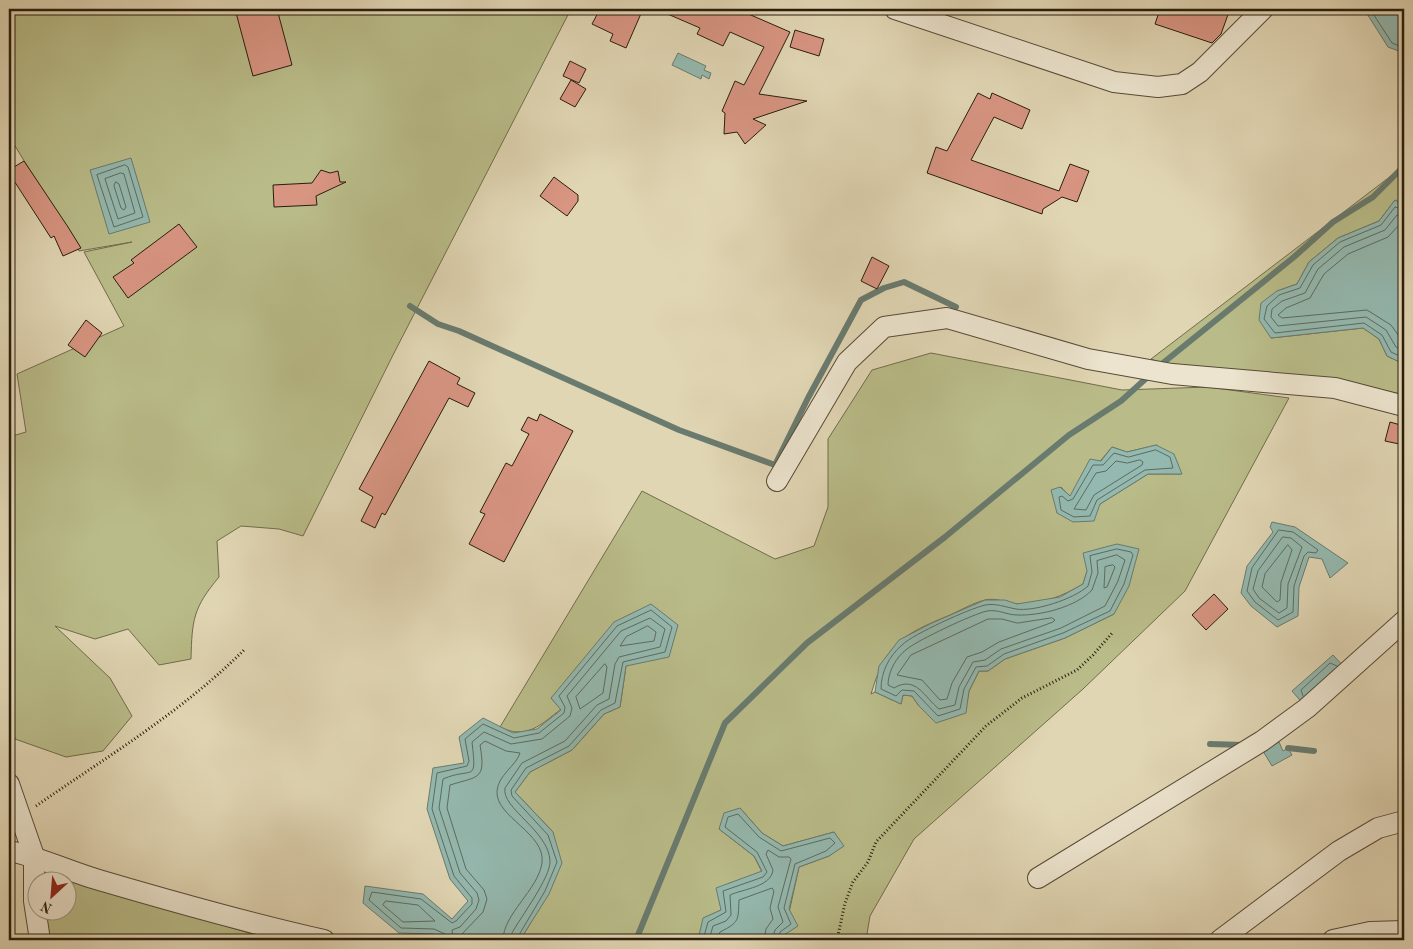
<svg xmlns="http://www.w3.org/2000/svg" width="1413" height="949" viewBox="0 0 1413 949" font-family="'Old Standard TT',serif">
<rect width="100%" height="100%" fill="#e1d6b4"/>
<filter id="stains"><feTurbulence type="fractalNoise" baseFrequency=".004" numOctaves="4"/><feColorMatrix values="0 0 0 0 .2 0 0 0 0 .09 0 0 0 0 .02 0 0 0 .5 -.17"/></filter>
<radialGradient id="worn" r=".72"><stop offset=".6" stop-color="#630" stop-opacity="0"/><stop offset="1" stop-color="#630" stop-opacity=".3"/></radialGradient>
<g fill="#b9bc89" stroke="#716c4b" fill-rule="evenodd">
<path d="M 9,9 L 571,9 L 393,355 L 303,536 L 279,529 L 241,526 L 217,541 L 219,577 C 193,608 192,620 191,659 L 159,665 L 128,629 L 95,639 L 55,626 L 110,678 L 132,716 L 103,751 L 66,757 L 15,739 L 9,706 L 9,437 L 26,432 L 17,374 L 124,326 L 84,252 L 132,242 L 79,251 L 9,136 Z"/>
<polygon points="1404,166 1404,205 1395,200 1379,221 1338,238 1309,262 1297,284 1277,291 1271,338 1363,328 1379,339 1387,356 1404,364 1404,395 1335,379 1172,367 1151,359"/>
<path d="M 931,353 L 1122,390 L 1208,387 L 1289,398 L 1185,591 L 1083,689 L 914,839 L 870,916 L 866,940 L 783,940 L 799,867 L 829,856 L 843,846 L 834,832 L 783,846 L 762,833 L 740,808 L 719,829 L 754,856 L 762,872 L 728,884 L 721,910 L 704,918 L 698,940 L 520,940 L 530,924 L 553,832 L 515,792 L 530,772 L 572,750 L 604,714 L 620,707 L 626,666 L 678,625 L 551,698 L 561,709 C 541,725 526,740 500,727 L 642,491 L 775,559 L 814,546 L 828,507 L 828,439 L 872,370 ZM 1157,445 L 1181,474 L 1148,474 L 1100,504 L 1057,513 L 1061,487 L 1070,497 L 1112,447 L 1127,452 ZM 1087,571 L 1114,614 L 1065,638 L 1005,659 L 988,671 L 979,671 L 969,691 L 965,713 L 919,706 L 912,696 L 903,695 L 901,704 L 875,692 L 871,694 C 886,643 902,635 950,615 C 961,610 973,603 985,600 C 997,597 1008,604 1019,604 C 1043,604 1063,596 1083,584 Z"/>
<polygon points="57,875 272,940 48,940 43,912 68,912 68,882 49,881"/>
</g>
<g fill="#94b9b0" stroke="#697b6f">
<polygon points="1364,9 1404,9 1404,53 1388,47"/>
<polygon points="678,53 706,66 704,70 711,73 709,79 702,75 701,79 672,65"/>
<polygon points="131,158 150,222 109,234 90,170"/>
<polygon points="1395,200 1404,205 1404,364 1387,356 1379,339 1363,328 1271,338 1259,320 1261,303 1277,291 1297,284 1309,262 1338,238 1379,221"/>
<polygon points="1156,445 1174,454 1182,474 1148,474 1100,504 1094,521 1073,522 1057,513 1051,490 1060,487 1070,496 1090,459 1101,461 1112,447 1127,452"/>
<polygon points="1272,522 1295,527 1348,563 1330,578 1322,559 1309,557 1299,587 1298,616 1277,627 1251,606 1241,593 1247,566 1273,532 1270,527"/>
<polygon points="1117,544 1139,549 1129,586 1114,614 1065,638 1005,659 988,671 979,671 969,691 966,713 936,723 919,706 912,696 903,695 901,704 875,692 879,666 899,640 932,623 985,600 1005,600 1017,604 1060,597 1083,584 1087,571 1083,553"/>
<polygon points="651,604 678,625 669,657 626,666 620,707 604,714 572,750 530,772 515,792 553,832 562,863 549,894 520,940 447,940 433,934 399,933 363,903 365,886 423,894 452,919 468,901 450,879 427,809 433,768 464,763 459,737 483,718 513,733 537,729 561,710 551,698 614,622"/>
<polygon points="1333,655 1346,669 1305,706 1292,691"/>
<polygon points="1279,742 1283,751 1288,748 1292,755 1272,766 1263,751"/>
<polygon points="740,808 762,833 783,846 834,832 844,846 829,856 799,867 789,909 798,926 784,935 783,940 698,940 703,918 721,910 716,888 762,871 754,856 719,829 724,813"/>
</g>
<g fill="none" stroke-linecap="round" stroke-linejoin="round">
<g stroke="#5e6b5e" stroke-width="1">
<polyline points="1370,9 1392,43 1404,48"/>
<polygon points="125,165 128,167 143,217 114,227 97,175"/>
<polygon points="121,173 124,174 135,213 118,219 105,179"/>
<polygon points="116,182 119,184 126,207 124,210 121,208 114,186"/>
<polyline points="1404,209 1395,207 1381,225 1340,242 1313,265 1300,288 1279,295 1267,306 1264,319 1275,333 1364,323 1382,335 1391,352 1404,358"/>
<polyline points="1404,215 1397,215 1385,230 1344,247 1318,269 1305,293 1282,301 1272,309 1271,317 1278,326 1366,317 1386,330 1396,347 1404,351"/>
<polyline points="1404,223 1400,224 1388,237 1348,254 1324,274 1310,298 1286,308 1278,315 1282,318 1367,310 1391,325 1404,343"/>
<polygon points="1156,450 1170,457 1173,468 1145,470 1097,500 1090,516 1074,517 1061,510 1059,497 1062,496 1068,501 1073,499 1093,465 1103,465 1114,453 1128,457"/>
<polygon points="1140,460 1143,462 1142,465 1094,495 1086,510 1074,509 1096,473 1106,471 1116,461 1127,463"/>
<polygon points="1279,530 1293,532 1318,550 1316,553 1308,552 1304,556 1294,586 1293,612 1278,620 1255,602 1247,591 1252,568"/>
<polygon points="1283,537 1291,538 1302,547 1288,584 1287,608 1279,613 1259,598 1253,589 1258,571"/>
<polygon points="1288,545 1292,550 1281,582 1280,600 1277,602 1262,587 1265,574"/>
<path d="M 1117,549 L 1131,552 L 1133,555 L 1124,584 L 1110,611 L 1063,633 L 1004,654 L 987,666 L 976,667 L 964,689 L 960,709 L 938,716 L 914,691 L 902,690 L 896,696 L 881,689 C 881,672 889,656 902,645 C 913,634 969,609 985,605 C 996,603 1005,607 1016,609 C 1034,612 1074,599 1088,586 L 1092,572 L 1090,556 Z"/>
<path d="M 1117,555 L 1125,560 L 1118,581 L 1105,606 L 1061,628 L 1001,649 L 985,660 L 973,662 L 959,687 L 955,705 L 939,709 C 924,697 916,675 894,688 L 888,685 C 888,672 896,657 907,649 C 918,640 973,614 987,611 C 998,609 1007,615 1017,615 C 1040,616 1076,607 1092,590 L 1098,573 L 1097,561 Z"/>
<polygon points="1113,565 1115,567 1107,587 1104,588 1105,567"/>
<polygon points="1052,618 1055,620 1053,622 999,642 982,652 967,657 952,683 947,699 940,700 922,680 897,675 911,655 988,619 1002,619 1017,623"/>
<polygon points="648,626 656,632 654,641 620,646 626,637"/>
<polygon points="605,664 607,667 603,693 580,709 576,697"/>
<polyline points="1303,696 1301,690 1330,663 1337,666"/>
<polygon points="386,901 418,905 435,921 403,922 383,905"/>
<polyline points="447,940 445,934 434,929 401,928 369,900 372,892 421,899 452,923 456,921 472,904 472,898 454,876 432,809 437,773 467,766 469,761 465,739 483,724 514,738 539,733 564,713 565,707 559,696 617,626 651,610 672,627 665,652 623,662 615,703 601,710 569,746 526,768 511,790 512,796 548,835 557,862 545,891 516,940"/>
<path d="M 453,940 L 452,930 L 460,927 L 476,909 L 479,900 L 477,893 L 460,873 L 439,808 L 443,779 C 473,766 477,785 472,742 L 484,732 L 511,744 L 542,739 L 570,716 L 572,708 L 567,696 L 621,631 L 650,618 L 665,629 L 660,647 L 619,657 L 615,664 L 609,699 L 597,705 L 565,741 L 522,763 L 505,788 C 501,808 549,831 550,861 C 551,877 520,918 512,933 L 510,940"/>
<path d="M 461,940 L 461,935 L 483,912 L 487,899 L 484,890 L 466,869 L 447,808 L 450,785 C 479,776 486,780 480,745 L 485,741 L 506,751 L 520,753 C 516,766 498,775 497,791 C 495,817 546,833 542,863 C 538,890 503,914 503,940"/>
<polyline points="703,940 708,922 726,912 723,891 763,877 767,872 757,852 725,827 728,817 738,814 759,837 781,851 830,838 835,843 826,851 795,864 784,908 791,924 780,932 778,940"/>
<path d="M 709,940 L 713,926 L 726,921 L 731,915 L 730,895 C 743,889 771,887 773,870 L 766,854 L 768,850 L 779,857 L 789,857 L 791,859 L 778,907 L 783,922 L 775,930 L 772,940"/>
<path d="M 717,940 L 720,932 C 740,922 738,920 739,900 L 772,888 L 774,891 L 770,908 L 773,919 L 766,929 L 764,940"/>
</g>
<g stroke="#697b6f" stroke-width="6">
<polyline points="410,306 438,324 459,331 679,430 775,465 808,398 861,300 884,288 904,282 956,307"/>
<polyline points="1158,367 1294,257 1333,222 1373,197 1404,166"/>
<polyline points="1210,744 1244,745"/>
<polyline points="1288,748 1314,751"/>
<polyline points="636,940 725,723 807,643 945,537 1069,435 1121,401 1151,374"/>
</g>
</g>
<g fill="#d89582" stroke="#291d0d">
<polygon points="235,9 277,9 292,65 253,76"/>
<polygon points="600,9 643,9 626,48 610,41 613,34 592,24"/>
<polygon points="656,9 737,9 790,32 759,94 807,101 753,119 766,125 745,144 737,132 724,134 725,113 722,111 735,81 744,85 764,47 730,32 723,46 697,34 700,28"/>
<polygon points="1160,9 1230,9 1221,34 1212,43 1155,24"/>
<polygon points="795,30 824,39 819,56 790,47"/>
<polygon points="570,61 586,69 579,83 563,76"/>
<polygon points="571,80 586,89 575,107 560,99"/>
<polygon points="978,93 990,99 992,93 1030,110 1022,129 994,117 971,160 1059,191 1070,164 1089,171 1077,202 1062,197 1043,209 1042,214 927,173 936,147 947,151"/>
<polygon points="24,161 68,227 81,248 63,256 54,236 51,238 9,173 9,170"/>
<polygon points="321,170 330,173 338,171 340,182 346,182 316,196 317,205 274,207 273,185 312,183"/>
<polygon points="554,177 578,195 578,201 567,216 540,196"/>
<polygon points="179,224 197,247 128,298 113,277 134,263 131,260"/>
<polygon points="872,257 889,266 877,289 861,281"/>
<polygon points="86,320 102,333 85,357 68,345"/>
<polygon points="429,361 460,378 457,384 475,393 468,407 449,398 385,515 382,513 375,528 361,521 373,497 359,489"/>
<polygon points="540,414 573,431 504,562 469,544 485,514 480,512 506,463 512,466 529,434 521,430 528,417 537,421"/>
<polygon points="1390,422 1404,426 1404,445 1385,441"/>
<polygon points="1214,594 1228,609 1206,630 1192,615"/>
</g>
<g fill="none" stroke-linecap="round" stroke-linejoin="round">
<defs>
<g id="minor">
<polyline points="895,9 1114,82 1158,87 1182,84 1200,72 1263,9"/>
<polyline points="777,481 847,362 884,327 947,318 1088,359 1172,374 1335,388 1404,406"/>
<polyline points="9,784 34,856 34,901 40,940"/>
<path d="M 9,851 C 40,857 68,871 99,880 C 174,902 248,923 324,940"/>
<polyline points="1038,878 1262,741 1307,708 1404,621"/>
<polyline points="1220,940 1339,851 1378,828 1404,821"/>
<polyline points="1333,940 1370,932 1404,931"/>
</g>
</defs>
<use href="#minor" stroke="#574b37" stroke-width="22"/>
<g stroke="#291d0d" stroke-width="3" stroke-dasharray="1 2.5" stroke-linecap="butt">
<path d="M 36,806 C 108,756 183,711 245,649"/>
<polyline points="837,940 845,903 853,882 868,862 876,842 986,726 1022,698 1077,670 1093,655 1113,632"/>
</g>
<use href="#minor" stroke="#ece4ce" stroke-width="20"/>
</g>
<rect width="1413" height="949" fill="none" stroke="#e1d6b4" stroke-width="30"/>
<rect x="10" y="10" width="1393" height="929" fill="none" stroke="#291d0d" stroke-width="2.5"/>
<rect x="15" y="15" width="1383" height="919" fill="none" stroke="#291d0d"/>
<g transform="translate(52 896) rotate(206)"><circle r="24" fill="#ece4ce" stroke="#9e9481"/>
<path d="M0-4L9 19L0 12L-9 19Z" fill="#8f2418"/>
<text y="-8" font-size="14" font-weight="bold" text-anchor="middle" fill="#291d0d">N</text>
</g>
<rect width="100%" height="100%" filter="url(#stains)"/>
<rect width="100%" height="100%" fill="url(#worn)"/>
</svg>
